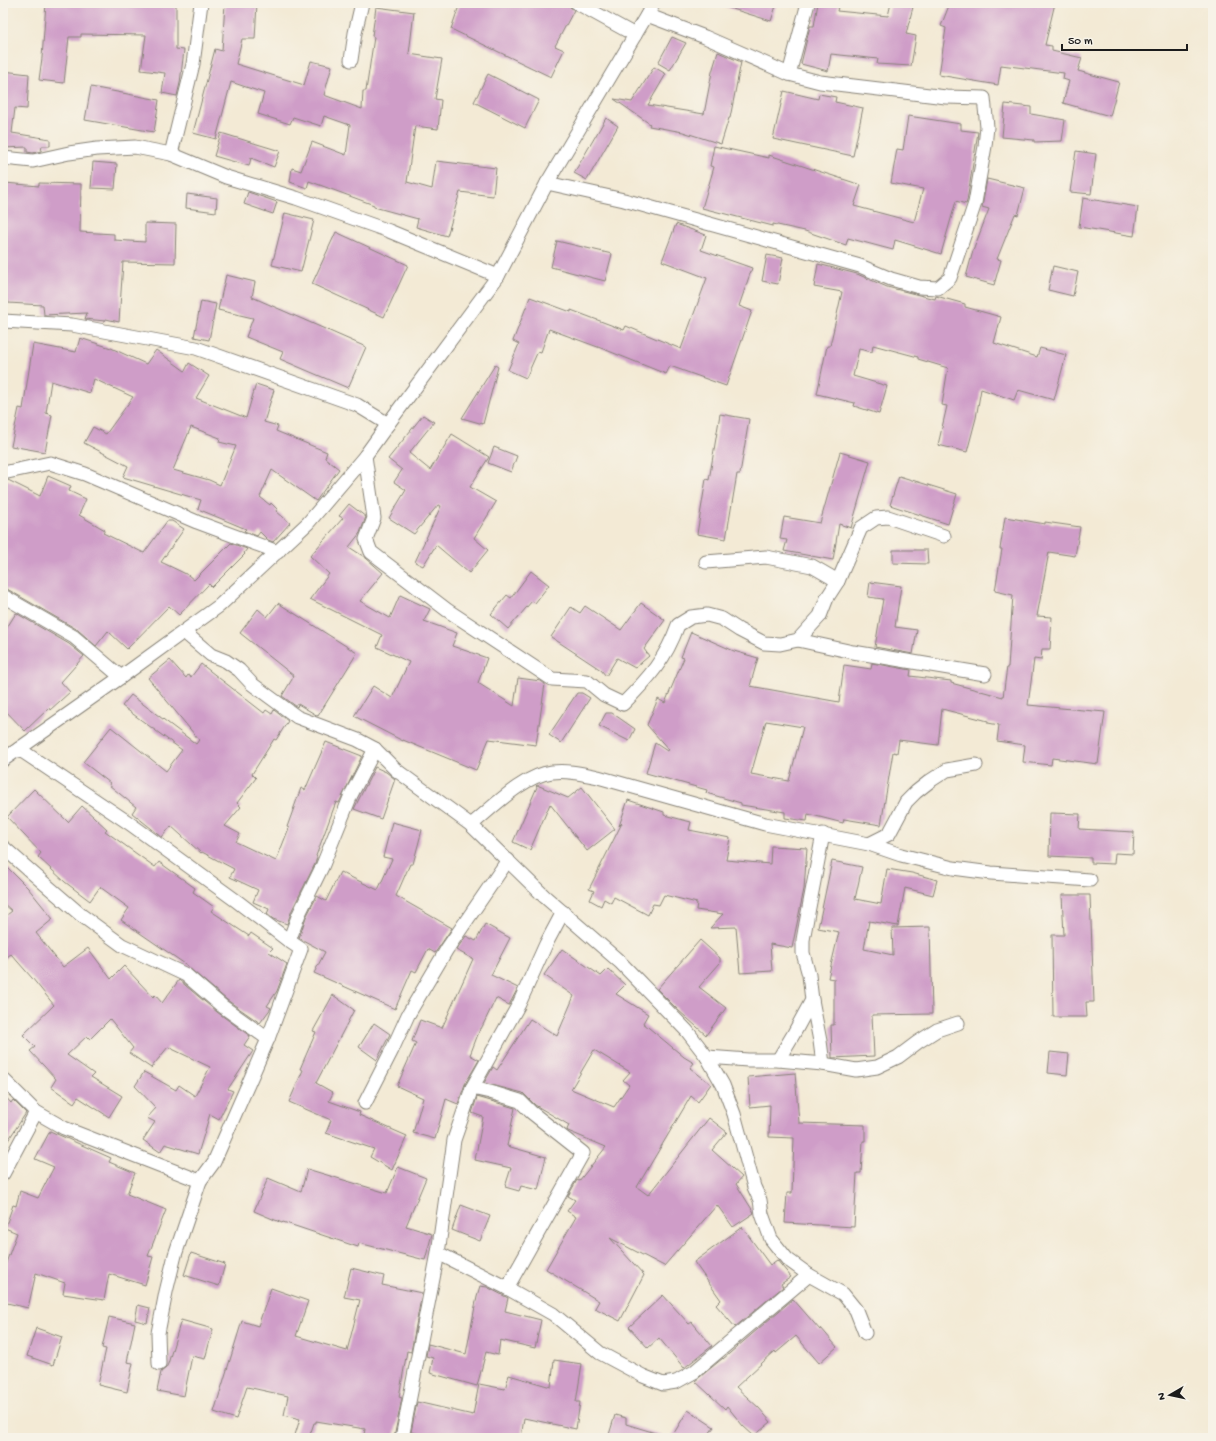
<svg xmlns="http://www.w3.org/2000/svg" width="1216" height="1441" viewBox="0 0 1216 1441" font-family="'Gochi Hand',sans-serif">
<rect width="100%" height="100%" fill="#f7f3e8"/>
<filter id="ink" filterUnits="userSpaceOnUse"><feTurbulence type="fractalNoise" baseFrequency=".025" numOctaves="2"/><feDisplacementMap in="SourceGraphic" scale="8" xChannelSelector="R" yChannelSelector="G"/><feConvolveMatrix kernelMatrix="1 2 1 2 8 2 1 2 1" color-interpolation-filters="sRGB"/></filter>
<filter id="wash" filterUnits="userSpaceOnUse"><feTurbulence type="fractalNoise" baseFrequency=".012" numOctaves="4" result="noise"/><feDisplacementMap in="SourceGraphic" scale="16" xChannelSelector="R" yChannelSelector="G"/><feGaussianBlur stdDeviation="0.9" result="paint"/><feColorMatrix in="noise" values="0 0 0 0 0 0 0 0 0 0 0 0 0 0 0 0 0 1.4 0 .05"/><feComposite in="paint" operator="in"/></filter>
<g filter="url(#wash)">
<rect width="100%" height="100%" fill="#f3ead5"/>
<g id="blocks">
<g fill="#cf9dc8" fill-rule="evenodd">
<polygon points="46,3 176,3 176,49 184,50 180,83 177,96 162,93 165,73 141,70 146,35 81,34 81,37 69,37 64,83 39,80 42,58"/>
<polygon points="225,3 257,3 255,39 242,39 236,64 304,85 311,61 332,66 324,95 362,109 363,91 366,91 374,37 372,36 376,7 414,12 409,54 442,59 435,99 441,100 438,129 415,126 407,182 432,189 436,161 496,168 493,196 460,192 447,236 416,227 418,219 374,207 374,205 309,181 307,188 290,182 292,168 301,171 312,142 346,155 350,125 324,116 321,126 293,117 290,124 258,114 264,93 231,82 216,139 193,133 215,49 222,51"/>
<polygon points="460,3 569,3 570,7 574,10 555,46 564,50 551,77 451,29"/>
<polygon points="724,3 777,3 771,21 723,6"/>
<polygon points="818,3 839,3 837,11 888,16 891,3 914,3 906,34 916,36 911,66 877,64 878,59 831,54 828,71 801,64 810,26 814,26"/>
<polygon points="950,3 1055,3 1045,45 1052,46 1052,51 1082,58 1078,71 1119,82 1110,116 1063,103 1069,81 1063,79 1064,73 1001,65 998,85 939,75 946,28 941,26"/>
<polygon points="672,37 686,43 670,70 658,63"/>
<polygon points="718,52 741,62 730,118 729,118 721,144 683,132 649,126 650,124 614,99 632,102 654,67 666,74 648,105 704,114 712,72"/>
<polygon points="3,71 29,74 27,109 15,108 12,133 50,139 50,146 42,146 41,151 33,153 27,152 27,147 3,148"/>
<polygon points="488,74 539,100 525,128 474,102"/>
<polygon points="91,87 159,100 154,132 85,120"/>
<polygon points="784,91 818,99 819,94 836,97 835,102 863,108 853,156 773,139"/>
<polygon points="1005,104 1031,107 1031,114 1065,120 1062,141 1034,142 1034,140 1002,137"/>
<polygon points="908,116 961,124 961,130 978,132 967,201 966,204 956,201 941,254 895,240 893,250 848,238 846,245 805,231 773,224 773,226 702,208 714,167 710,166 714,146 769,158 769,155 861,185 854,206 914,222 923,189 891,183 897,149 903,150"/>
<polygon points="606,118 618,126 587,180 574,173"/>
<polygon points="221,133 280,151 274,167 251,158 249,166 214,156"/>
<polygon points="1076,151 1096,154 1091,194 1070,192"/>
<polygon points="93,162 117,164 115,189 91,188"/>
<polygon points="987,179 1025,188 1018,215 1015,214 997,259 1001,260 994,285 966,277 973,251 989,209 982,207"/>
<polygon points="5,183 39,186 39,183 81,184 80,232 114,234 114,240 145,242 145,223 176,224 175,263 123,262 119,322 106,319 105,321 85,319 87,313 44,315 43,305 8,303 8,300 3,299 3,203"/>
<polygon points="248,192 277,202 273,214 244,204"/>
<polygon points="187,194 217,198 216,212 186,208"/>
<polygon points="1083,198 1138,207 1134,236 1079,227"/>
<polygon points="285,213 314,220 301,272 272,265"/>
<polygon points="676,224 706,235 701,250 752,268 739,306 752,311 726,386 670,366 666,374 606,350 549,329 541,352 538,351 526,378 508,370 519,344 513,341 530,297 571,312 571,310 624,330 626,326 681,349 707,278 662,261"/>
<polygon points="336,232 408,265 384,317 312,284"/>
<polygon points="557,241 612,254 605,281 551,267"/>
<polygon points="767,255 783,258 778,284 762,281"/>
<polygon points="818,264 857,274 887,287 935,299 936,296 965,304 965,307 1001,317 994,343 1037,357 1040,348 1066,355 1054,400 1018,390 1014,400 981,389 976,418 967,452 938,445 947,406 942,405 948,368 918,359 918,357 873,345 872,352 859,349 853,376 887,386 879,414 854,406 855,403 817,394 827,346 830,346 842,292 814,287"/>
<polygon points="1053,266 1078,272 1073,296 1048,290"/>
<polygon points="226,275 255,282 252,297 366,347 348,388 280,359 283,352 246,337 253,318 218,310"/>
<polygon points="201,301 216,304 209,340 194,337"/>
<path d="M 80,338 L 111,348 L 146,364 L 156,350 L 185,371 L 189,363 L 209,376 L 196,398 L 246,418 L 256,384 L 274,390 L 264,422 L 278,426 L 276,431 L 327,452 L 325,458 L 339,469 L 316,501 L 272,470 L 260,497 L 270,505 L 271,503 L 277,509 L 276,511 L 290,523 L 273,542 L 268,540 L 260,532 L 257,536 L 244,531 L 246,529 L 198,509 L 201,500 L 123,477 L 128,466 L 84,443 L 93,427 L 106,434 L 133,397 L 94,379 L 90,393 L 51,381 L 46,413 L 52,415 L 45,452 L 11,446 L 19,408 L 23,409 L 33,344 L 76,352 ZM 191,427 L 220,438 L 219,442 L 236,446 L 220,485 L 209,480 L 173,470 Z"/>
<polygon points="495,365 498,367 483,424 462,418"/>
<polygon points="720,414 749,419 740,474 737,474 726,539 697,534 706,479 709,480"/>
<polygon points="423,415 434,422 409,453 430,470 452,434 489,457 470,487 496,502 474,538 488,550 469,573 436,545 423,566 415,562 441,506 438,505 414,534 389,518 406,490 394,482 402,470 388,459"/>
<polygon points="494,447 517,456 511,472 488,463"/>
<polygon points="840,452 870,461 851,528 839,524 833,560 784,551 787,540 780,539 784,517 820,523"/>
<polygon points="48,476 71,486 69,491 86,499 79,515 105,530 103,533 144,553 167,521 172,521 184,529 161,562 188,575 194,580 231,543 247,549 244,553 245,554 212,587 209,584 179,615 169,606 127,649 108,631 96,646 78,630 7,589 3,588 3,481 8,480 40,496"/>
<polygon points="899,476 957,494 948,524 890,505"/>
<polygon points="349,504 366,517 360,533 349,547 366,558 383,573 360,601 390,618 400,595 430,609 424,621 457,633 452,646 487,658 478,683 514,706 518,678 541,681 545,684 536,745 489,739 476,770 403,740 403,741 354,716 373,686 392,698 409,662 377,647 382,635 310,599 329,574 310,556 343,518 339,516"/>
<path d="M 1005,517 L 1045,524 L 1045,522 L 1080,527 L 1075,556 L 1049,552 L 1037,616 L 1052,617 L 1050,649 L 1042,649 L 1041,660 L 1034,659 L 1028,705 L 1105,712 L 1098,764 L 1052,758 L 1051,765 L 1023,762 L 1025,745 L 997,741 L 999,725 L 988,723 L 988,721 L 942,709 L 938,745 L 899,740 L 897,753 L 893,752 L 881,825 L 844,819 L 843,823 L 808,814 L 807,821 L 785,818 L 785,812 L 741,805 L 741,803 L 706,793 L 707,790 L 646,773 L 655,743 L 667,751 L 669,750 L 647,725 L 658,699 L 665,703 L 684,658 L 681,657 L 691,632 L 734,651 L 758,658 L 750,686 L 839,702 L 844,665 L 871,669 L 872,663 L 911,670 L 910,676 L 951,681 L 951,683 L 1003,697 L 1007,667 L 1008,667 L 1013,595 L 995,591 L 1002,549 L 1000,549 ZM 766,721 L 803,727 L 789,781 L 751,774 Z"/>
<polygon points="893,550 927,550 928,564 893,563"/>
<polygon points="531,571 549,585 535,603 532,601 508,629 491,614 507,595 511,598"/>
<polygon points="870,582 901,586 895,627 917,630 913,654 875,647 883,599 868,597"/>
<polygon points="278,603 357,653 318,716 298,704 297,707 282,696 294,676 240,633 258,609 267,617"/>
<polygon points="641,603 665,620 644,649 649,656 635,668 617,658 606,676 601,670 551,637 571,607 580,613 585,606 621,630"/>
<polygon points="16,613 69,644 84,656 61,682 70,692 50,710 49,708 25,731 3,708 3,634"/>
<polygon points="170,660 186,678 188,675 191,677 201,664 264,713 266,710 272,714 274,710 288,721 276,740 274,739 252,774 256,778 237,803 241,807 225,826 240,834 236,842 276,861 289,828 287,827 301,788 305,790 326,742 362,756 339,803 336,802 316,856 317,857 315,864 292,910 287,924 273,919 267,914 269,909 253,902 258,890 230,877 234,869 202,852 201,853 171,826 162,837 132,813 136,807 109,785 110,783 83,762 111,727 166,771 182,750 122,706 131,695 196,744 199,740 148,678"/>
<polygon points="577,693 582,693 590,698 561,743 549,735"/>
<polygon points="606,713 612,713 635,729 629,741 599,726"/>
<polygon points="375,767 386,772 395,779 381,819 354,809"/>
<polygon points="537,785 568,798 582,787 615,829 587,851 550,804 530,850 513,842 537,787 536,786"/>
<polygon points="34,789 68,822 82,806 107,829 105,831 155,867 159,862 195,888 193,892 214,907 211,911 249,936 251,933 273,948 269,952 287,964 277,991 267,1006 271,1008 260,1023 227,1000 188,967 188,966 121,920 129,908 100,887 90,901 65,882 38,857 41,853 7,817"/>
<polygon points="628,800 664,812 664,815 691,822 689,830 730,838 726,860 770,864 771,846 807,848 804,889 792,948 770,944 772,971 740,973 736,927 710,928 723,914 696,910 697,903 664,895 659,905 653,904 648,915 614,897 611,903 604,899 601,906 590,900 594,891 589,889 622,823 619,826"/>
<polygon points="1050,813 1080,814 1079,829 1134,832 1133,854 1115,853 1114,864 1091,863 1091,858 1049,856"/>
<polygon points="392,822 422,830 413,864 410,864 396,896 452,928 435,953 428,949 416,972 412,970 395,1009 314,973 325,952 299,938 306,917 317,896 326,901 340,872 378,890 392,859 383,857"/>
<polygon points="832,861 862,867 855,899 881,904 887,869 912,873 937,880 933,895 905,888 898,926 869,921 864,949 893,955 892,928 930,927 932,1014 872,1015 874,1056 832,1058 831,1025 834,1025 834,979 828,978 839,932 818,928"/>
<polygon points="3,863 28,888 53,919 36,933 63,967 88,948 111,979 124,966 153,997 155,995 162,1003 179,980 217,1012 250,1036 244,1045 253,1051 228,1089 233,1091 219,1119 210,1114 198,1154 165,1144 160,1152 143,1140 155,1122 147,1118 156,1108 135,1086 144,1072 176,1090 179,1085 195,1096 210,1067 168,1047 151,1068 129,1053 133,1048 110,1019 90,1039 87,1036 67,1055 94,1074 91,1077 122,1096 109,1117 78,1097 74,1103 51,1087 56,1079 30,1051 35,1047 23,1035 54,1005 32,978 11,954 3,960 3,918 12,911 3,903"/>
<polygon points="1062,895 1090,895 1094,1002 1086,1002 1087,1017 1053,1017 1052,935 1064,935"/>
<polygon points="485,924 510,938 491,975 518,988 509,1005 496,998 481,1029 480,1029 470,1055 479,1060 465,1084 458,1104 446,1099 435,1139 413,1133 423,1098 397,1086 416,1043 412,1041 420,1020 442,1028 473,959 456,950 466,936 476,941"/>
<polygon points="700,940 720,958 720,963 699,987 726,1008 706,1035 678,1010 657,989"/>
<path d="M 562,949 L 601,976 L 608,969 L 625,985 L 616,994 L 648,1014 L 643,1023 L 684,1057 L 694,1063 L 690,1068 L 711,1084 L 698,1102 L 691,1096 L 637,1187 L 648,1195 L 709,1118 L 727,1132 L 712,1150 L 742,1177 L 736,1184 L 753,1211 L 754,1213 L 733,1227 L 717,1205 L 664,1266 L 610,1238 L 644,1275 L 620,1321 L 595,1308 L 599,1301 L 546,1269 L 576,1217 L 567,1211 L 575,1200 L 568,1196 L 577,1180 L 579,1181 L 606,1147 L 568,1131 L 567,1130 L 569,1125 L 535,1105 L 523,1093 L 484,1083 L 493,1067 L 497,1070 L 530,1019 L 557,1036 L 574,996 L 544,975 ZM 594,1050 L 630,1072 L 623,1080 L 629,1085 L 614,1107 L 571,1089 Z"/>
<polygon points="333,995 354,1010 316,1083 332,1092 333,1093 329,1101 360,1112 359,1115 407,1136 392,1170 370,1157 374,1149 326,1133 331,1120 289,1102 303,1070 300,1069 316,1032 313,1031"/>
<polygon points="374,1023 390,1034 377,1060 359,1047"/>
<polygon points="1050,1052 1069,1054 1067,1075 1048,1073"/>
<polygon points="795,1073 799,1123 865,1125 865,1141 863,1141 861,1173 857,1173 854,1227 785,1223 787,1193 792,1193 794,1138 769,1137 770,1105 750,1107 748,1077"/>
<polygon points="3,1094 11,1103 13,1100 26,1113 3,1148"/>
<polygon points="477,1097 515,1108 507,1146 546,1157 538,1190 521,1186 519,1191 505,1187 511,1168 475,1160 483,1117 472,1113"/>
<polygon points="50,1131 111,1158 109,1162 135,1173 127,1194 166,1210 148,1256 153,1257 145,1285 109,1274 104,1300 63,1294 65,1283 36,1273 28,1308 3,1302 3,1271 17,1233 5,1228 13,1205 16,1206 20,1191 38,1198 54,1167 35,1159"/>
<polygon points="398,1167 426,1178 406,1226 432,1234 425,1260 359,1243 358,1247 283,1222 282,1223 254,1211 268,1178 301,1192 307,1169 387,1193"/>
<polygon points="461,1205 490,1216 480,1241 452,1230"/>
<polygon points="742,1227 770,1265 777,1260 791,1277 781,1284 783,1287 735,1327 716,1305 721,1300 694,1262"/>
<polygon points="191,1253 225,1264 219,1286 184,1275"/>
<polygon points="351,1268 384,1276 382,1285 422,1293 411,1352 407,1351 399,1397 402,1398 394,1438 378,1438 364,1435 365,1429 316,1421 316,1423 314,1423 309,1438 304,1438 295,1435 300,1419 284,1415 288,1396 247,1387 236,1419 214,1412 242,1321 258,1326 271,1288 308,1301 296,1336 347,1351 360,1300 344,1297"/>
<polygon points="480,1286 487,1287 508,1298 505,1311 541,1320 535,1348 500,1340 498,1355 486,1352 477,1386 430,1373 433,1358 426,1356 428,1344 466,1354 477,1296"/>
<polygon points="663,1295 689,1324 692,1322 712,1346 684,1368 659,1338 648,1348 629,1327"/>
<polygon points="793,1299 820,1330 821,1328 837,1347 819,1363 796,1336 776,1353 775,1351 736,1387 759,1408 771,1422 754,1436 743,1426 727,1406 725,1409 695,1381 723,1358 723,1359"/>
<polygon points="138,1305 150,1308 147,1323 135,1320"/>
<polygon points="109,1317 135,1323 127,1362 133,1363 127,1392 98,1385 106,1349 102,1348"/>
<polygon points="181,1320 213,1329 205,1359 192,1356 184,1396 157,1391 161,1372 166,1368 168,1364"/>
<polygon points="36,1328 62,1337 53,1365 27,1356"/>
<polygon points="554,1360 582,1364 576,1402 580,1402 576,1429 524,1418 521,1438 437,1438 411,1432 417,1402 473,1415 479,1384 505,1389 509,1375 551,1387"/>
<polygon points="688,1410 714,1427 706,1438 671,1438"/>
<polygon points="615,1415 626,1418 626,1424 662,1435 662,1438 608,1438"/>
</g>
</g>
</g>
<g filter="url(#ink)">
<use href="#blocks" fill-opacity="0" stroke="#888378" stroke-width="1"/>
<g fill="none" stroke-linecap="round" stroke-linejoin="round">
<defs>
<g id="minor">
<polyline points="577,3 635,35"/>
<polyline points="351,60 355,33 362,3"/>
<polyline points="789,74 808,3"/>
<polyline points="171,154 193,64 201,3"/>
<polyline points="3,158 33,161 69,153 97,149 135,147 171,154 226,177 296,198 389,231 498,276"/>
<polyline points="547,183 624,200 860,266 891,279 919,287 938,288 950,278 975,203 985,146 987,127 984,98 946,97 820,82 789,74 705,37 647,15"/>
<polyline points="3,321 72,325 196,348 357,405 388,424"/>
<path d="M 365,456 L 374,518 L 366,539 L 371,552 L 447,610 L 552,679 L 587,681 L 604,695 L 623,704 C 648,679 666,659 678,625 L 691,617 L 707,615 L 722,619 L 739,630 L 764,643 L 780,644 L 798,640 L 820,616 L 827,598 L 838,581 L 861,528 L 876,518 L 888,517 L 944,536"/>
<polyline points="3,473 50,463 85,474 197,522 278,552"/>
<polyline points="706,562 766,557 812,566 838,581"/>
<polyline points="3,596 74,637 121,677"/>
<polyline points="184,632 211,655 226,661 239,670 252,684 297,717 358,740 375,749 396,770 471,825 544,896 620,962 687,1031 707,1057 723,1085 734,1114 754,1187 760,1200 762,1214 771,1239 787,1259 809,1275 843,1294 856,1310 865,1333"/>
<polyline points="798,640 853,652 985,674"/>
<polyline points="19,749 129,823 238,902 289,941 301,949 268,1039 214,1162 200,1181 175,1255 166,1292 158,1333 159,1364"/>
<polyline points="3,760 121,677 219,606 308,523 365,456 388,424 498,276 547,183 654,3"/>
<path d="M 471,825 C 493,807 524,775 552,772 C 568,770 583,774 598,777 L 765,824 L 869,844 L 901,855 L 953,868 L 991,873 L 1090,880"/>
<polyline points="869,844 889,834 906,802 916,792 930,781 947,770 976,765"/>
<polyline points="3,847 45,884 81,915 122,945 186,975 222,1006 268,1039"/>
<polyline points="289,941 299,914 322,867 351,795 375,749"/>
<polyline points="707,1057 748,1060 778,1060 823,1064 856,1070 877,1067 898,1057 918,1042 937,1030 958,1023"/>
<polyline points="778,1060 793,1035 812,1000"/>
<polyline points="823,1064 820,1041 812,1000 809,975 803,953 803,940 807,918 823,834"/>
<polyline points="3,1079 36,1112 64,1128 200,1181"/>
<polyline points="472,1088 490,1092 520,1101 531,1112 583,1153 507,1288"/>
<polyline points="365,1103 392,1050 408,1015 447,949 508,860"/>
<polyline points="3,1174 36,1112"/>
<polyline points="438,1253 507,1288 553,1314 600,1353 643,1376 663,1384 676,1382 694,1372 809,1275"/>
<polyline points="402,1438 438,1253 454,1140 472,1088 519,1004 546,944 563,912"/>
</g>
</defs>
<use href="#minor" stroke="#888378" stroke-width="15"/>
<use href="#minor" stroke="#fff" stroke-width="13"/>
</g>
</g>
<rect width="1216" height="1441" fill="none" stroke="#f7f3e8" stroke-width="16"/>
<g transform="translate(1170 1395) rotate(261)" stroke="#f7f3e8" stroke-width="3" paint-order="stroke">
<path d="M0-3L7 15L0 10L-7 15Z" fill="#1c1c1c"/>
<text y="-6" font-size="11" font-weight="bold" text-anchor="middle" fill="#1c1c1c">N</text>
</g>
<path d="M1062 44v6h125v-6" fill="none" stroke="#1c1c1c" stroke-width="2"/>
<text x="1068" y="44" font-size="12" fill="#1c1c1c" stroke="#f7f3e8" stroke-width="3" paint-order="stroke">50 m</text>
</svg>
